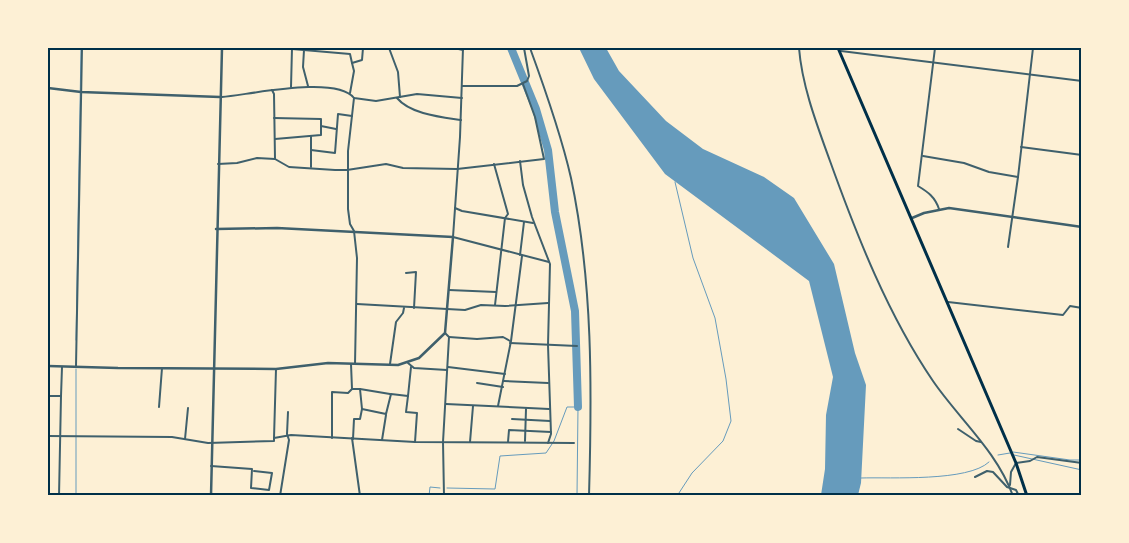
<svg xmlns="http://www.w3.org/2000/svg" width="1129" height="543" viewBox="0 0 1129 543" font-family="Jost,sans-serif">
<rect width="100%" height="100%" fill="#fdf0d5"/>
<polygon fill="#669bbc" points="579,48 606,48 619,71 666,121 703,149 764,177 794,198 834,264 855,353 866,385 861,483 858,495 821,495 825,469 826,415 833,377 809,281 665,174 594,79"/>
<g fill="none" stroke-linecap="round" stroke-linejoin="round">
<g stroke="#669bbc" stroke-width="1">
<polyline points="675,182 693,258 715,318 726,379 731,421 723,441 692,473 677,496"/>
<polyline points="76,340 81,48"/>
<polyline points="1013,452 1070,460 1082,460"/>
<polyline points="998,455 1010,453"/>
<polyline points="1014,455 1082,470"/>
<path d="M 861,478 C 891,477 968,482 989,462"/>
<polyline points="447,488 495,489 500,456 546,453 554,441 567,407 578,407 577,496"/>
<polyline points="76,496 76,369"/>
<polyline points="429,496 430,487 440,488"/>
</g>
<polyline stroke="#669bbc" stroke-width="8" points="511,48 536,109 548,150 555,212 575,311 578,407"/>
<g stroke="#3f606c" stroke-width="2">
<polyline points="389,48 398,72 400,97"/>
<polyline points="454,48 463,50"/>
<polyline points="463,48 460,137 453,237 549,262"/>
<path d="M 530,48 C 545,89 561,134 571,178 C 593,282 592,390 589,496"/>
<path d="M 799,48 C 802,86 817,125 830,161 C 857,236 888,315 933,381 C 959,419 997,451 1013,496"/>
<path d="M 935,48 L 918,186 C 928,192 935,197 939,209"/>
<polyline points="292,49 350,54 352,63"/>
<polyline points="304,50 303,67 308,86"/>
<polyline points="841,51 1082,81"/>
<polyline points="462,86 517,86 527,81 529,76 524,48"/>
<polyline points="291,87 292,48"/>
<polyline points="272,90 274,94 275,159"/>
<polyline points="350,93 354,71 352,63 362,60 363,48"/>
<path d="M 222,97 C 248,95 336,75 354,98 L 376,101 L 417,94 L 462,98"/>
<polyline points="354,98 348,151 348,209 350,224 354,231 357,258 355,364"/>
<path d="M 397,98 C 410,114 441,117 461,120"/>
<polyline points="274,118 321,119 321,126 336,129"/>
<polyline points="275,139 321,135 321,126"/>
<polyline points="1021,147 1082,155"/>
<polyline points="311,150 335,153 338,114 352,116"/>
<polyline points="923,156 964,163 989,172 1018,177"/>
<polyline points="520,161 523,185 532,217 550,264 548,345 551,434 548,443"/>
<polyline points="218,164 237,163 257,158 275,159 289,167 335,170 347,170 386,164 403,168 457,169 544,159 535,117 523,84"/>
<polyline points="494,164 508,214 505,218 495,305"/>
<polyline points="311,167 311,136"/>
<polyline points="455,208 462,211 533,223"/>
<polyline points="1008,247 1018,177 1033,48"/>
<polyline points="520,255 524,222"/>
<polyline points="406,273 416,272 414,308"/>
<polyline points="449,290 496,292"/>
<polyline points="948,302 1063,315 1070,306 1082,308"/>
<polyline points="357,304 465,310 481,305 505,306 548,303"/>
<polyline points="449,337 477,339 503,337 510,341"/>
<polyline points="510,343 577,346"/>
<polyline points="408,363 414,368 447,370"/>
<polyline points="351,364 352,389 360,389 362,409"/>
<polyline points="390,364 396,322 403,313 404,308"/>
<polyline points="76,366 82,48"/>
<polyline points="448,367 505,374"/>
<polyline points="504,381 548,383"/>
<polyline points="477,383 503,387"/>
<polyline points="360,389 390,394"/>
<polyline points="48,396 61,396 62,367"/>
<polyline points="408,396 406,412 417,413 415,442"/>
<polyline points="446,404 549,409"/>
<polyline points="498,406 511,341 522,256"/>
<polyline points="159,407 162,368"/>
<polyline points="512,419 550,421"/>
<polyline points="958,429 976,441 981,442"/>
<polyline points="48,436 172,437 208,443 274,441 274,438 291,435 415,442 574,443"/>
<polyline points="274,438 276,369"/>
<polyline points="332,438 332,392 348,393 352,389"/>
<polyline points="352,438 360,496"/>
<polyline points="185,439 188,408"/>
<polyline points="353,439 354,419 360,419 362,409 386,414 391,394 408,396 411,367"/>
<polyline points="382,440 386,415"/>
<polyline points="525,441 526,409"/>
<polyline points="470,442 473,406"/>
<polyline points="508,442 509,430 551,432"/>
<polyline points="211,466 252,469 251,488 269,490 272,473 254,471"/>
<polyline points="975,477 987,471 993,472 1007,487 1016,490 1019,496"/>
<polyline points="1010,485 1011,472 1016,463 1030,461 1037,457 1082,463"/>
<polyline points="59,496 61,396"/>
<polyline points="280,496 289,440 287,434 288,412"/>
<polyline points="444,496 443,442 449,337 445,333"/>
</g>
<g stroke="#3f606c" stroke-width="2.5">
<polyline points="48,88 81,92 220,97"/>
<polyline points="912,218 924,213 949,208 1082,227"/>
<polyline points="48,366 118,368 276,369 328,363 398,365 419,358 445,333 453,237 277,228 216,229"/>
<polyline points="211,496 222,48"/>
</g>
<polyline stroke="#003049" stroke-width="3" points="838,48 1016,463 1027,496"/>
</g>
<rect width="1129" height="543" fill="none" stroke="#fdf0d5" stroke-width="98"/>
<rect x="49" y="49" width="1031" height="445" fill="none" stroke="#003049" stroke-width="2"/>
</svg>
